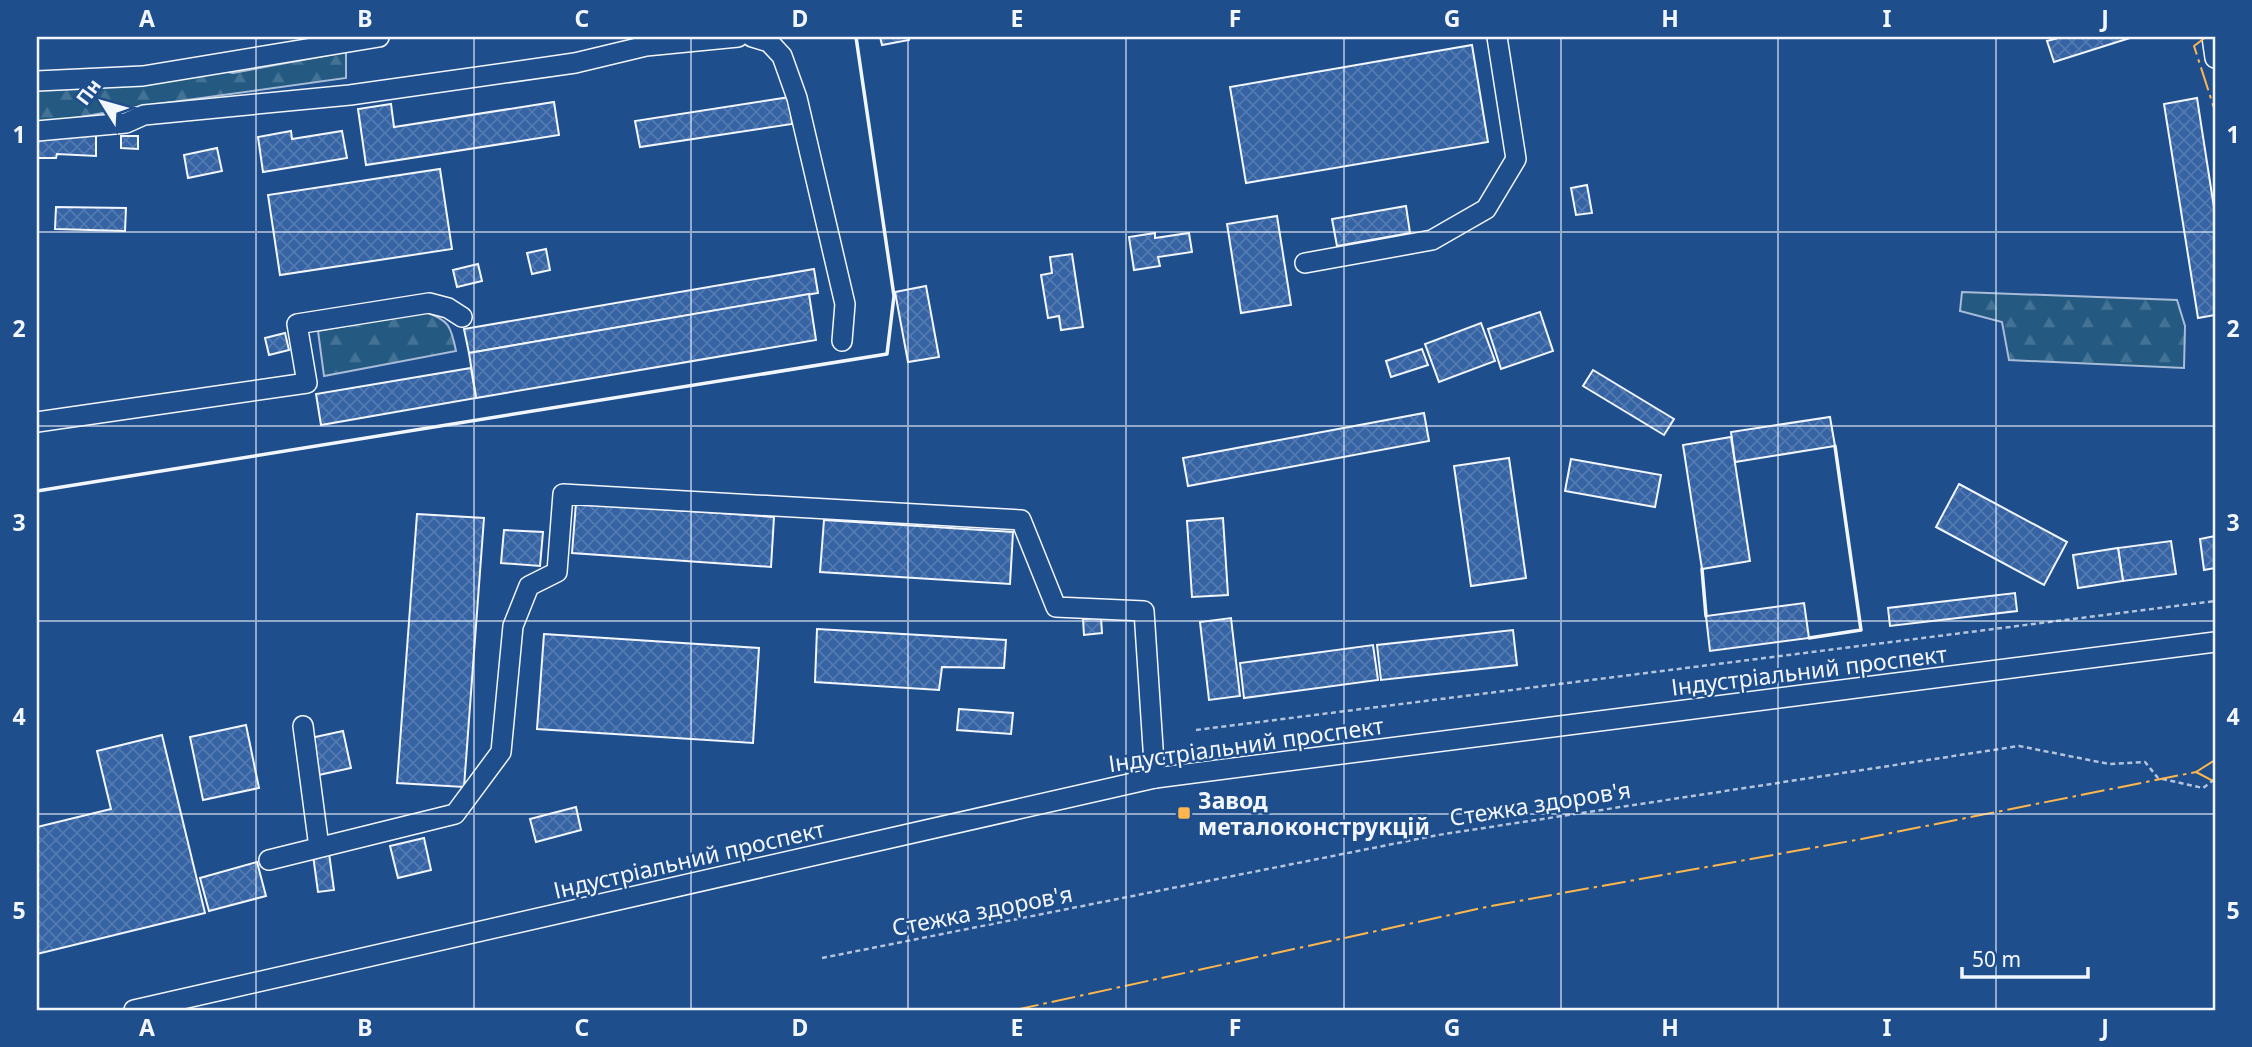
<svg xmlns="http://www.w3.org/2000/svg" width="2252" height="1047" viewBox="0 0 2252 1047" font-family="'Noto Sans',sans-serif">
<defs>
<pattern id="forest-firs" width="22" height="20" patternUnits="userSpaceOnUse" patternTransform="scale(1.75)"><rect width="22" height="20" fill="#245a82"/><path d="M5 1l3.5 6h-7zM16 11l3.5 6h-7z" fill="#447295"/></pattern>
<pattern id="building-cross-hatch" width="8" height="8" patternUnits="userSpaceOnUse" patternTransform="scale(1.75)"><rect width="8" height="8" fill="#3563a3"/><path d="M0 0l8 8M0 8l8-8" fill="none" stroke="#537ab1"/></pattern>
</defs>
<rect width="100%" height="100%" fill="#1f4e8c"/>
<g fill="url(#forest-firs)" stroke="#a8bbd7" stroke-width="2">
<polygon points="346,52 346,78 136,107 37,125 37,88 199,67 233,73"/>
<polygon points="1962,292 2177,300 2185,326 2184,368 2009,360 2002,322 1960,311"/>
<path d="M 425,312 C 449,320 451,326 456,351 L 324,376 L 318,331 Z"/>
</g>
<g fill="url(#building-cross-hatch)" stroke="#f2f6ff" stroke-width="2">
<polygon points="880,37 909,37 909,40 882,45"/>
<polygon points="2062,37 2133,37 2054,62 2047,41"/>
<polygon points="1472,45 1488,142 1246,183 1230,87"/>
<polygon points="790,97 792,124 640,147 635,121"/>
<polygon points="2197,98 2215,214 2215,315 2198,318 2164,104"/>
<polygon points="554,102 559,135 366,165 358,109 391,104 394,127"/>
<polygon points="291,131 292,139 342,131 347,158 263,172 258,137"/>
<polygon points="56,134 96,135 96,156 57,154 56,158 37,158 37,137"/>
<polygon points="121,136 138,136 138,149 121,148"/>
<polygon points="217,148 222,171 188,178 184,155"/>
<polygon points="440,169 452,249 280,275 268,195"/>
<polygon points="1587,185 1592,213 1576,215 1571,188"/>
<polygon points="1406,206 1410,233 1337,246 1332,219"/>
<polygon points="56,207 126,208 125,231 55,229"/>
<polygon points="1277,216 1291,305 1241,313 1227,224"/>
<polygon points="1155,233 1155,238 1189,233 1192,252 1158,257 1160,266 1134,270 1129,237"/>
<polygon points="546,249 550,270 532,274 527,253"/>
<polygon points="1072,254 1083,327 1061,330 1059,316 1048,318 1041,275 1052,273 1050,257"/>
<polygon points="478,264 482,281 457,287 453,270"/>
<polygon points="814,269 818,293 469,353 464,329"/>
<polygon points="926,286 939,357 908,362 895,292"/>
<polygon points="809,294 816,340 476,398 469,353"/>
<polygon points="1540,312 1553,351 1501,369 1488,329"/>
<polygon points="1481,323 1495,361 1439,382 1425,344"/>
<polygon points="285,333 289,350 269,355 265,338"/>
<polygon points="1422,349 1428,365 1391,377 1386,361"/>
<polygon points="471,368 476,398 321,425 316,394"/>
<polygon points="1593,370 1674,419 1664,435 1583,386"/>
<polygon points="1424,413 1429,441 1188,486 1183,458"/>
<polygon points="1830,417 1835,446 1735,462 1731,432"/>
<polygon points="1731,437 1750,561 1702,569 1683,445"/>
<polygon points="1509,458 1526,578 1471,586 1454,466"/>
<polygon points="1571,459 1661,475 1655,507 1565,491"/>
<polygon points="1959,484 2067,542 2044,585 1936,527"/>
<polygon points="576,503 774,517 771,567 572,553"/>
<polygon points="417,514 484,518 464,787 397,783"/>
<polygon points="1223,518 1228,595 1192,597 1187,521"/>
<polygon points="824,520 1013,532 1010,584 820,572"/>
<polygon points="504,530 543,532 540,566 501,563"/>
<polygon points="2215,536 2215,568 2204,570 2200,539"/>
<polygon points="2171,541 2176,574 2123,581 2118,548"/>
<polygon points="2118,548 2123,581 2078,588 2073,555"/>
<polygon points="2015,593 2017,611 1890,626 1888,608"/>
<polygon points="1804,603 1809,638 1710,651 1706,616"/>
<polygon points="1101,618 1102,633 1084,635 1083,619"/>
<polygon points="1231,618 1240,696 1209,700 1200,622"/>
<polygon points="817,629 1006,640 1004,668 942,667 939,690 815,682"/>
<polygon points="1513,630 1517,665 1381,680 1377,645"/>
<polygon points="544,634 759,648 753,743 537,729"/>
<polygon points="1373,645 1378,680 1244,698 1240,663"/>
<polygon points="959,709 1013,713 1011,734 957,730"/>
<polygon points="246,725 259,788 203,800 190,737"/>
<polygon points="343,731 351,768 314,776 306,739"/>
<polygon points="162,735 205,913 37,954 37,827 111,809 97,751"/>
<polygon points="576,807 581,830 536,842 530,819"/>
<polygon points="424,838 431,870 398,878 390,846"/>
<polygon points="329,853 334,890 318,892 313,855"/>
<polygon points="257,862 266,896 209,911 200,878"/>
</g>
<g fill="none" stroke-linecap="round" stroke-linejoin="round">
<defs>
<g id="minor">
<polyline points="752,37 769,42 782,56 797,98 845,304 842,341"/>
<polyline points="2212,37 2215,58"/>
<polyline points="37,81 143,76 379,37"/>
<polyline points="37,131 126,123 144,115 350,95 575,63 646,46 738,37"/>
<polyline points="1305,263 1432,240 1486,209 1516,159 1497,37"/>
<polyline points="37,422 307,383 297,324 429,303 448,308 462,317"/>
<polyline points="303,726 319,847"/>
<polyline points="269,860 455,814 501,752 513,626 529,586 557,572 563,494 1021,520 1056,607 1144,611 1155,778"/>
<polyline points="134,1010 1155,778 2215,642"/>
</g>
</defs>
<use href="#minor" stroke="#f2f6ff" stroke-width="22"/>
<g stroke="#b3c4dc" stroke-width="2.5" stroke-dasharray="5 3.5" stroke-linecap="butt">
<polyline points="1196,730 2215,601"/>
<polyline points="822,958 1438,835 2019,746 2109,764 2145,762 2158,778 2203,788 2215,779"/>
</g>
<use href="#minor" stroke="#1f4e8c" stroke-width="19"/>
<g stroke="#f2f6ff" stroke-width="3.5">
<polyline points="37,491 887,354 894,296 856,37"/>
<polyline points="1702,569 1706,616"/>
<polyline points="1809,638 1861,630 1835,446"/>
</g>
<g stroke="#ffb74d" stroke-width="2" stroke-dasharray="24 5 3.5 5" stroke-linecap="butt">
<polyline points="2206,37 2194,46 2215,111"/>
<polyline points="2196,772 2215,760"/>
<polyline points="1015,1010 1491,906 1856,840 2196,772 2215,782"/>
</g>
</g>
<path fill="none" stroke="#f2f6ff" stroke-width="2" stroke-opacity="0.55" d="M 256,37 L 256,1010M 474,37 L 474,1010M 691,37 L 691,1010M 908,37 L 908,1010M 1126,37 L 1126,1010M 1344,37 L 1344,1010M 1561,37 L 1561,1010M 1778,37 L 1778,1010M 1996,37 L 1996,1010M 37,232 L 2215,232M 37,426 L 2215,426M 37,621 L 2215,621M 37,814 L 2215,814"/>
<rect fill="#ffb74d" stroke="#1f4e8c" stroke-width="2.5" x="1177" y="806" width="14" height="14" rx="3.5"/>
<g text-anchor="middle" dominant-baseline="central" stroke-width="5" stroke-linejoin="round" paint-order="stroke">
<g font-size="23" fill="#f2f6ff" stroke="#1f4e8c">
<text transform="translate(1809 670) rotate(-7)">Індустріальний проспект</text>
<text transform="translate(1246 744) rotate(-8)">Індустріальний проспект</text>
<text transform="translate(1540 803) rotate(-9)">Стежка здоров'я</text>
<text transform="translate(689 859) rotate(-13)">Індустріальний проспект</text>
<text transform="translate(982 910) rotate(-11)">Стежка здоров'я</text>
</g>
<g font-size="23" font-weight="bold" fill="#f2f6ff" stroke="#1f4e8c" text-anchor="start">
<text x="1198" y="800">Завод<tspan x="1198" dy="26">металоконструкцій</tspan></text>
</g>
</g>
<rect width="2252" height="1047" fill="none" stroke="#1f4e8c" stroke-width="77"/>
<g transform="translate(102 102) rotate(307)" stroke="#1f4e8c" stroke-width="5" paint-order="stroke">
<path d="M0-5L12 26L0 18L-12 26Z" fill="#f2f6ff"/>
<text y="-10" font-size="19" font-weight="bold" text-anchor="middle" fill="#f2f6ff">Пн</text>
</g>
<path d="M1962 967v10h126v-10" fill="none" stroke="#f2f6ff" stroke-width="3.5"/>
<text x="1972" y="967" font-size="21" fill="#f2f6ff" stroke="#1f4e8c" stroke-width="5" paint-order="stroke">50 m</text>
<rect x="38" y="38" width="2176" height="971" fill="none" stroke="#f2f6ff" stroke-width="2.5"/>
<g font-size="23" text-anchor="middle" font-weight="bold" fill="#f2f6ff">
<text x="147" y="27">A</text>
<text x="365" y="27">B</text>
<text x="582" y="27">C</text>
<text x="800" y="27">D</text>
<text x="1017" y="27">E</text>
<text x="1235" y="27">F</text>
<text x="1452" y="27">G</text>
<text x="1670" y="27">H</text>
<text x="1887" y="27">I</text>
<text x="2105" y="27">J</text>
<text x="19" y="143">1</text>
<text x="2233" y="143">1</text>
<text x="19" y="337">2</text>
<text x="2233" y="337">2</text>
<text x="19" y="531">3</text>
<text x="2233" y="531">3</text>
<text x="19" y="725">4</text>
<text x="2233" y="725">4</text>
<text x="19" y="919">5</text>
<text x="2233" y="919">5</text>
<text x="147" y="1036">A</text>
<text x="365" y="1036">B</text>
<text x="582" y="1036">C</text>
<text x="800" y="1036">D</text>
<text x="1017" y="1036">E</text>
<text x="1235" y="1036">F</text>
<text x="1452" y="1036">G</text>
<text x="1670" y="1036">H</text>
<text x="1887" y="1036">I</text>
<text x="2105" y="1036">J</text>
</g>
</svg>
